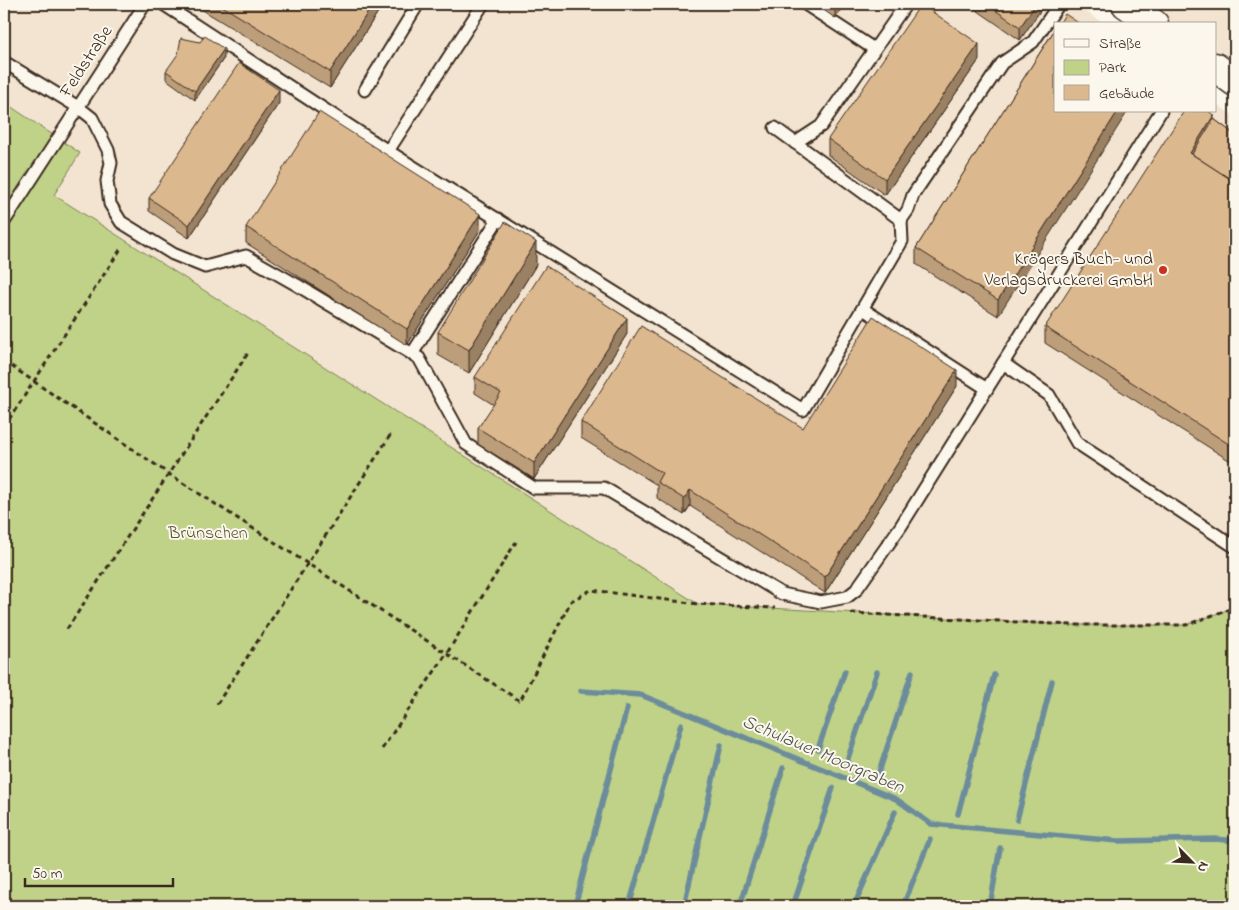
<svg xmlns="http://www.w3.org/2000/svg" width="1239" height="910" viewBox="0 0 1239 910" font-family="'Indie Flower',sans-serif">
<rect width="100%" height="100%" fill="#fbf7ec"/>
<filter id="ink" filterUnits="userSpaceOnUse"><feTurbulence type="fractalNoise" baseFrequency=".02" numOctaves="2"/><feDisplacementMap in="SourceGraphic" scale="10" xChannelSelector="R" yChannelSelector="G"/><feConvolveMatrix kernelMatrix="1 2 1 2 8 2 1 2 1" color-interpolation-filters="sRGB"/></filter>
<g filter="url(#ink)">
<g fill="#f2e4d0">
<polygon points="4,4 1075,4 1104,24 1055,24 1055,111 1215,111 1215,103 1235,117 1235,607 1186,625 1071,625 698,604 53,194 47,130 4,102"/>
<polygon points="1126,4 1235,4 1235,73 1215,60 1215,24 1158,24"/>
</g>
<polygon fill="#bfd288" stroke="#7d7e53" points="4,102 80,153 54,195 698,604 1071,625 1186,625 1235,607 1235,906 4,906"/>
<g fill="none" stroke-linecap="round" stroke-linejoin="round">
<g stroke="#6c8c9b" stroke-width="5.5">
<polyline points="581,691 641,695 896,799 931,824 1118,841 1216,839 1235,841"/>
<polyline points="818,749 845,671"/>
<polyline points="847,761 877,672"/>
<polyline points="878,775 912,672"/>
<polyline points="958,814 994,675"/>
<polyline points="1017,820 1052,681"/>
<polyline points="575,906 627,708"/>
<polyline points="629,906 681,724"/>
<polyline points="684,906 721,745"/>
<polyline points="740,906 783,768"/>
<polyline points="793,906 833,788"/>
<polyline points="854,906 895,812"/>
<polyline points="903,906 930,839"/>
<polyline points="990,906 1000,848"/>
</g>
<defs>
<g id="service">
<polyline points="163,4 388,151 803,410 902,241 901,220 775,128"/>
<polyline points="805,4 874,49"/>
<polyline points="4,62 78,107 92,118 108,150 111,163 107,181 110,204 121,222 173,254 205,267 246,256 297,285 419,358 466,444 534,488 604,488 782,594 821,602 847,597 856,590 901,526 1161,111"/>
<polyline points="365,90 418,4"/>
<polyline points="795,143 821,126 906,4"/>
<polyline points="388,151 483,4"/>
<polyline points="901,220 908,210 913,195 1002,63 1033,42 1059,4"/>
<polyline points="4,222 145,4"/>
<polyline points="863,309 987,389"/>
<polyline points="412,354 498,219"/>
<polyline points="1003,363 1049,395 1077,443 1235,547"/>
</g>
<g id="tertiary">
<polyline points="1126,4 1154,24"/>
<polyline points="1215,67 1235,82"/>
</g>
</defs>
<use href="#service" stroke="#3b2a1e" stroke-width="15"/>
<use href="#tertiary" stroke="#3b2a1e" stroke-width="31"/>
<g stroke="#3b2a1e" stroke-width="3" stroke-dasharray="5 4" stroke-linecap="butt">
<polyline points="4,361 169,474 520,701 571,601 591,590 698,604 775,608"/>
<polyline points="4,427 122,247"/>
<polyline points="851,613 1071,625 1186,625 1235,607"/>
<polyline points="67,629 248,353"/>
<polyline points="217,704 391,434"/>
<polyline points="382,749 447,653 516,542"/>
</g>
<use href="#service" stroke="#fbf7ec" stroke-width="11"/>
<use href="#tertiary" stroke="#fbf7ec" stroke-width="28"/>
</g>
<g fill="#bd9e7a" stroke="#3b2a1e">
<polygon points="201,4 383,4 330,88 201,9"/>
<polygon points="815,4 845,4 835,18"/>
<polygon points="968,4 1042,4 1042,8 1020,40"/>
<polygon points="1055,29 998,316 916,264 916,248"/>
<polygon points="224,58 195,100 166,79 166,71"/>
<polygon points="979,60 885,195 828,155 828,139"/>
<polygon points="279,103 189,238 149,211 149,198"/>
<polygon points="1214,119 1234,134 1235,133 1235,464 1045,343 1045,327"/>
<polygon points="246,227 480,230 407,345 246,243"/>
<polygon points="536,265 469,373 438,355 438,332"/>
<polygon points="627,334 534,479 478,444 478,428 494,405 475,393 475,377"/>
<polygon points="957,386 825,593 690,506 684,515 657,498 657,485 581,438 581,422 803,428"/>
</g>
<g fill="#9a8163" stroke="#3b2a1e">
<polygon points="373,4 383,4 330,88 330,72"/>
<polygon points="835,4 845,4 835,18"/>
<polygon points="1036,4 1042,4 1042,8 1020,40 1020,27"/>
<polygon points="979,44 979,60 885,195 885,179"/>
<polygon points="224,49 224,58 195,100 195,91"/>
<polygon points="279,90 279,103 189,238 189,225"/>
<polygon points="1118,111 1128,111 998,316 998,300"/>
<polygon points="1214,115 1214,131 1196,160 1190,153"/>
<polygon points="480,214 480,230 407,345 407,329"/>
<polygon points="536,242 536,265 469,373 469,350"/>
<polygon points="627,318 627,334 534,479 534,463"/>
<polygon points="957,370 957,386 825,593 825,577"/>
<polygon points="690,490 690,506 684,515 684,499"/>
</g>
<g fill="#dcb88e" stroke="#3b2a1e">
<polygon points="219,4 373,4 330,72"/>
<polygon points="921,4 979,44 885,179 828,139"/>
<polygon points="986,4 1036,4 1020,27"/>
<polygon points="1065,14 1080,24 1059,24"/>
<polygon points="1055,29 1055,111 1118,111 998,300 916,248"/>
<polygon points="205,36 224,49 195,91 166,71 178,54 181,38 200,42"/>
<polygon points="239,63 279,90 189,225 149,198"/>
<polygon points="1184,111 1208,111 1214,115 1190,153 1235,182 1235,448 1045,327"/>
<polygon points="319,112 480,214 407,329 246,227"/>
<polygon points="1214,119 1234,134 1235,133 1235,182 1192,154"/>
<polygon points="505,222 536,242 469,350 438,332"/>
<polygon points="546,266 627,318 534,463 478,428 501,393 475,377"/>
<polygon points="873,316 957,370 825,577 690,490 684,499 657,482 662,473 581,422 641,326 803,428"/>
</g>
</g>
<circle fill="#c8321e" stroke="#fbf7ec" stroke-width="2" cx="1163" cy="270" r="5"/>
<g text-anchor="middle" dominant-baseline="central" stroke-width="4" stroke-linejoin="round" paint-order="stroke">
<g font-size="18" fill="#3b2a1e" stroke="#fbf7ec">
<text transform="translate(87 62) rotate(-57)">Feldstraße</text>
</g>
<g font-size="18" fill="#3b2a1e" stroke="#fbf7ec" text-anchor="end">
<text x="1153" y="260">Krögers Buch- und<tspan x="1153" dy="21">Verlagsdruckerei GmbH</tspan></text>
</g>
<g font-size="18" fill="#5c5438" stroke="#fbf7ec">
<text x="208" y="534">Brünschen</text>
</g>
<g font-size="19" font-style="italic" fill="#505352" stroke="#fbf7ec">
<text transform="translate(823 755) rotate(23)">Schulauer Moorgraben</text>
</g>
</g>
<rect width="1239" height="910" fill="none" stroke="#fbf7ec" stroke-width="20"/>
<rect x="10" y="10" width="1219" height="890" fill="none" stroke="#3b2a1e" stroke-width="2" filter="url(#ink)"/>
<rect x="1054" y="22" width="162" height="90" fill="#fbf7ec" stroke="#aea59a"/>
<rect x="1064" y="39" width="25" height="8" fill="#fbf7ec" stroke="#aea59a"/>
<text x="1099" y="48" font-size="15" fill="#3b2a1e">Straße</text>
<rect x="1064" y="60" width="25" height="15" fill="#bfd288" stroke="#aea59a"/>
<text x="1099" y="72" font-size="15" fill="#3b2a1e">Park</text>
<rect x="1064" y="85" width="25" height="15" fill="#dcb88e" stroke="#aea59a"/>
<text x="1099" y="98" font-size="15" fill="#3b2a1e">Gebäude</text>
<g transform="translate(1192 862) rotate(114)" stroke="#fbf7ec" stroke-width="4" paint-order="stroke">
<path d="M0-4L9 19L0 12L-9 19Z" fill="#3b2a1e"/>
<text y="-8" font-size="14" font-weight="bold" text-anchor="middle" fill="#3b2a1e">N</text>
</g>
<path d="M25 878v8h148v-8" fill="none" stroke="#3b2a1e" stroke-width="2.5"/>
<text x="32" y="878" font-size="15" fill="#3b2a1e" stroke="#fbf7ec" stroke-width="4" paint-order="stroke">50 m</text>
</svg>
